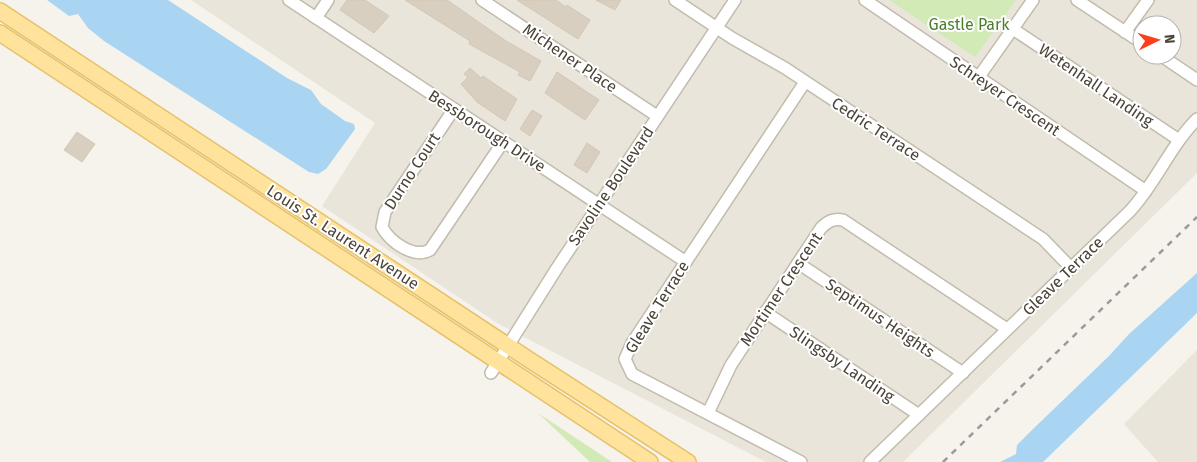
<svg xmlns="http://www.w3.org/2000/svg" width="1197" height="462" viewBox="0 0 1197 462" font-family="'Fira Sans',sans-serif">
<rect width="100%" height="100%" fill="#f6f3ec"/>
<g fill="#eae5da" fill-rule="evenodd">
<path d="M 191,0 L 1197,0 L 1197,173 L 903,462 L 766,462 L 497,323 L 322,206 L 375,123 ZM 1142,25 L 1172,25 L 1172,55 L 1142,55 Z"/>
<polygon points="1197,350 1197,462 1158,462 1124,424"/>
</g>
<g fill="#d2eab5">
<polygon points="889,0 1016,0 975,57"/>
<polygon points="538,413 612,462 590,462"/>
</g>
<g fill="#a9d4f2">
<polygon points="47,0 168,0 287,78 311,90 321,104 345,121 354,124 355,129 326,169 318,174 309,172 104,41 88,28 78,14 69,16"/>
<polygon points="1197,273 1197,313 1043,462 1000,462 1016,454 1017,445 1032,430 1109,356 1129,334"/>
</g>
<g fill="#d8cfc1" stroke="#d3c7b4">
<polygon points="347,0 365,0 389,16 374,33 340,10"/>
<polygon points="405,0 447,0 506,41 541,61 530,81 518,75 520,72 469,44 470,41"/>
<polygon points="517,0 556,0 566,7 567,5 590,20 578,39"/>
<polygon points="596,0 621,0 615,10"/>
<polygon points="470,68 481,78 483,76 517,99 505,121 477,102 461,84 468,77 464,74"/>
<polygon points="557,72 599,100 585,120 545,93"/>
<polygon points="532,110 542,116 530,136 520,129"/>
<polygon points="77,132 95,144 82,162 64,150"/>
<polygon points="587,143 600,152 587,173 574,165"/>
</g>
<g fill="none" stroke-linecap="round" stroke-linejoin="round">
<defs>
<g id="minor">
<polyline points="289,0 686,262"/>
<polyline points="482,0 657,116"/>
<polyline points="675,0 732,38 785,68 1043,239 1071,268"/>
<polyline points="865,0 1146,191"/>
<polyline points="1077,0 1142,43"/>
<polyline points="316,18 328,0"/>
<polyline points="1013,29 1179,140"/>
<polyline points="1125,32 1148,0"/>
<polyline points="1160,55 1197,80"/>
<polyline points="978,78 1033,0"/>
<path d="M 454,109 L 385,212 L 382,227 C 390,242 414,259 430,250 L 503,142"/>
<polyline points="798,263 963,373"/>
<polyline points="765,312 919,415"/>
<polyline points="491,373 557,268 735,0"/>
<path d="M 708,413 L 731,365 L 821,228 C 828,221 834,218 843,220 L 1007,329"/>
<polyline points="801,462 632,374 625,359 632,343 805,82"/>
<path d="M 870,462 L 1130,211 C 1156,183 1170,146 1197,119"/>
</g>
<g id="major">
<polyline points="0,11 528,359 688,462"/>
<polyline points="0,33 650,462"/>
</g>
</defs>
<use href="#minor" stroke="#c2bbae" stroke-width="14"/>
<use href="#major" stroke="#e6c16a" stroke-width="18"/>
<use href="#minor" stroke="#fff" stroke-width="11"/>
<use href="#major" stroke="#ffe39c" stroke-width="15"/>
<polyline stroke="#9a9a9a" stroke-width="2.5" stroke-dasharray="6 6" stroke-linecap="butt" points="943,462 1197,217"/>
</g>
<g text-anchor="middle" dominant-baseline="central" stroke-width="4" stroke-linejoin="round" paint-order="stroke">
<g font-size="16" fill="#4a7f2a" stroke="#fff">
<text x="969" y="24">Gastle Park</text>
</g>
<g font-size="16" fill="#4b4439" stroke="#fff">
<text transform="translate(570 58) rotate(34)">Michener Place</text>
<text transform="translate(1096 85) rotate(34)">Wetenhall Landing</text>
<text transform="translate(1005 96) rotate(34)">Schreyer Crescent</text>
<text transform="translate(876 129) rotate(33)">Cedric Terrace</text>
<text transform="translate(487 131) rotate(33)">Bessborough Drive</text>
<text transform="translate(412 171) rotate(-57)">Durno Court</text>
<text transform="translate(611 186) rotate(-56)">Savoline Boulevard</text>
<text transform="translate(343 237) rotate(33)">Louis St. Laurent Avenue</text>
<text transform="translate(1063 276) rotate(-44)">Gleave Terrace</text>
<text transform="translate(781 289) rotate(-56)">Mortimer Crescent</text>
<text transform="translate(657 307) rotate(-58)">Gleave Terrace</text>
<text transform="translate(880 318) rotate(34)">Septimus Heights</text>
<text transform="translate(842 364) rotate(34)">Slingsby Landing</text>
</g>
</g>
<g transform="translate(1157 40) rotate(85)"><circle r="24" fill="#ffffff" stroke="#b7b4b0"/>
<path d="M0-4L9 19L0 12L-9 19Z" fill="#fc3f1d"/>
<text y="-8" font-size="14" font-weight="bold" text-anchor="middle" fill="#4b4439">N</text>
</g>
</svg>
